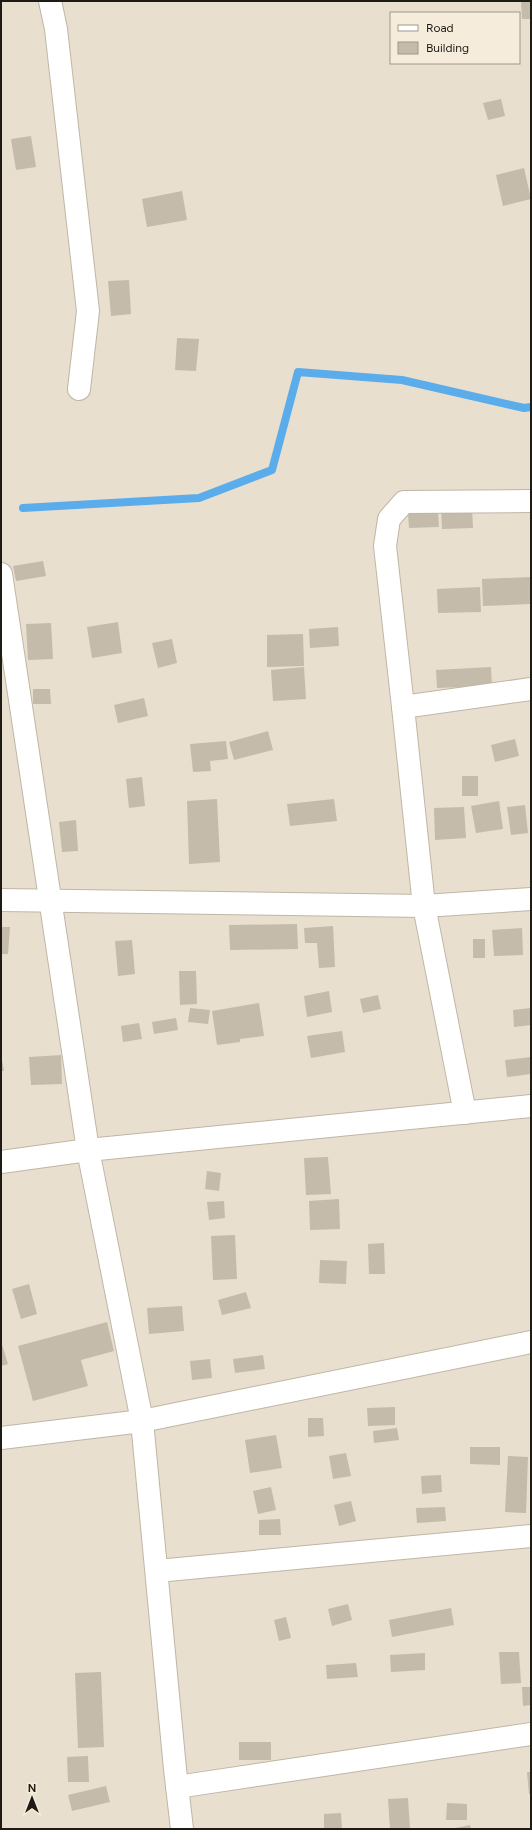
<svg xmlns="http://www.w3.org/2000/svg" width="532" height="1830" viewBox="0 0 532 1830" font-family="Figtree,sans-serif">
<rect width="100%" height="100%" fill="#e8dfce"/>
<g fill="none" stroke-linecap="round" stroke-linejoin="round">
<polyline stroke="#5aadea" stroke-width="8" points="23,508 199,498 272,470 298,372 402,380 524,408 531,407"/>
</g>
<g fill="#c4bbab">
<polygon points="521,1 531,1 531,19 522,19"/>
<polygon points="501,99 505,116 488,120 483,103"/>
<polygon points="31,136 36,167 16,170 11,139"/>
<polygon points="524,168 531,199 503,206 496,175"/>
<polygon points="182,191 187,220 147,227 142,199"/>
<polygon points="129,280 131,314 111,316 108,281"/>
<polygon points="177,338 199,339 196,371 175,370"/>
<polygon points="472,508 473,528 442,529 441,509"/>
<polygon points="438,511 439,527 409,528 408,513"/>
<polygon points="43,561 46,576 16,581 13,566"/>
<polygon points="531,577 531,604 483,606 482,579"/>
<polygon points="480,587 481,612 438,613 437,589"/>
<polygon points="118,622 122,653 92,658 87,627"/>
<polygon points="51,623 53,659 28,660 26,624"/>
<polygon points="338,627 339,646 310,648 309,629"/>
<polygon points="303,634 304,666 267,667 267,635"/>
<polygon points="172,639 177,663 158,668 152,643"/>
<polygon points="304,667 306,699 273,701 271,670"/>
<polygon points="491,667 492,686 437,688 436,670"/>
<polygon points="33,689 50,689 51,704 33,704"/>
<polygon points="144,698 148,716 118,723 114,705"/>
<polygon points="268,731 273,750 234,760 229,742"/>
<polygon points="515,739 519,756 495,762 491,745"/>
<polygon points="226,741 228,759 210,761 211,771 193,772 190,744"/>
<rect x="462" y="776" width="16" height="20"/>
<polygon points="142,777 145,806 129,808 126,779"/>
<polygon points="217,799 220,862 189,864 187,801"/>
<polygon points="334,799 337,821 290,826 287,804"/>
<polygon points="499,801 503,829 476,833 471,806"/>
<polygon points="525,805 528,833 511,835 507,807"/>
<polygon points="464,807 466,838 435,840 434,808"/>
<polygon points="76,820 78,851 62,852 59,822"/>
<polygon points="297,924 298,949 230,950 229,925"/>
<polygon points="333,926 335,967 319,968 317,943 305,943 304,928"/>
<polygon points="1,927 10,927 8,954 1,954"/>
<polygon points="522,928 523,955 494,956 492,930"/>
<rect x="473" y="939" width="12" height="19"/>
<polygon points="132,940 135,974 118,976 115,941"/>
<polygon points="179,971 196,971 197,1004 180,1005"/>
<polygon points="329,991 332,1012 307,1017 304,996"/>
<polygon points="378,995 381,1009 363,1013 360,999"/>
<polygon points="259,1003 264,1036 240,1039 240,1042 217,1045 212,1011"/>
<polygon points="190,1008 210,1010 208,1024 188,1022"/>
<polygon points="531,1008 531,1025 514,1027 513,1010"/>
<polygon points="176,1018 178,1030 154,1034 152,1022"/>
<polygon points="139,1023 142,1039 123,1042 121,1026"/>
<polygon points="342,1031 345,1052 311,1058 307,1036"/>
<polygon points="1,1055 4,1071 1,1071"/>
<polygon points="61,1055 62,1084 31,1085 29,1057"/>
<polygon points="531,1057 531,1074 507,1077 505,1060"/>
<polygon points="328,1157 331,1194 306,1195 304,1158"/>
<polygon points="207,1171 221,1173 219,1191 205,1189"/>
<polygon points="339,1199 340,1229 310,1230 309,1201"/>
<polygon points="224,1201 225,1218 209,1220 207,1202"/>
<polygon points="235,1235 237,1279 213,1280 211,1236"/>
<polygon points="384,1243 385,1274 369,1274 368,1244"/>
<polygon points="320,1260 347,1261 346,1284 319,1283"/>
<polygon points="29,1284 37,1314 21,1319 12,1289"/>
<polygon points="246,1292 251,1308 222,1315 218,1300"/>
<polygon points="182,1306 184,1331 149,1334 147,1308"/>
<polygon points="107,1322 114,1351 81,1360 88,1386 33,1401 18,1346"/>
<polygon points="1,1341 8,1364 1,1366"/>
<polygon points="263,1355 265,1369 235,1373 233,1359"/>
<polygon points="210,1359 212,1378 192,1380 190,1361"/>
<polygon points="395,1407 395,1425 368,1426 367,1408"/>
<polygon points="308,1418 323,1418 324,1436 308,1437"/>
<polygon points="397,1428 399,1440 374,1443 373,1431"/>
<polygon points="276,1435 282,1468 250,1473 245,1440"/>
<polygon points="470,1447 500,1447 500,1465 470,1464"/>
<polygon points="346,1453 351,1476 333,1479 329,1456"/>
<polygon points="508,1456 528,1457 526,1513 505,1512"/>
<polygon points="441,1475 442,1492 422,1494 421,1476"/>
<polygon points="271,1487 276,1510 258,1514 253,1491"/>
<polygon points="351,1501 356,1521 339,1526 334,1505"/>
<polygon points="445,1507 446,1521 417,1523 416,1508"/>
<polygon points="280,1519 281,1535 259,1535 259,1520"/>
<polygon points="348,1604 352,1620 332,1626 328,1609"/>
<polygon points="451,1608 454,1625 392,1637 389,1620"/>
<polygon points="286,1617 291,1638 279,1641 274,1620"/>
<polygon points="499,1652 519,1652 521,1683 501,1684"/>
<polygon points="425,1653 425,1670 391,1672 390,1655"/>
<polygon points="356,1663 358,1677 327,1679 326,1665"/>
<polygon points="101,1672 104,1747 78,1748 75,1673"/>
<polygon points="522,1687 531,1687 531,1705 523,1706"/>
<rect x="239" y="1742" width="32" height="18"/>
<polygon points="88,1756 89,1782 68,1782 67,1757"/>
<polygon points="527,1772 531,1772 531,1794 529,1794"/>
<polygon points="106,1786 110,1802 72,1811 68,1795"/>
<polygon points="408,1798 410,1829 390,1829 388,1799"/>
<polygon points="447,1803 467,1804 467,1820 446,1820"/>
<polygon points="341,1813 342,1829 324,1829 324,1814"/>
<polygon points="470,1825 471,1829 455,1829 455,1828"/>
</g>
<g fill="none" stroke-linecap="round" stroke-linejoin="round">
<defs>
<g id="minor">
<polyline points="50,1 56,29 88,311 79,389"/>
<polyline points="1,574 88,1150 142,1421 175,1769 182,1829"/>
<polyline points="403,707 385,546 389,519 404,502 531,501"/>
<polyline points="1,900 424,906 531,899"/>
<polyline points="465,1113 424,906 403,707 531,689"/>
<polyline points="1,1162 88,1150 531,1106"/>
<polyline points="1,1438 142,1421 531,1342"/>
<polyline points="157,1571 531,1536"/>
<polyline points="177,1787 531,1734"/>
</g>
</defs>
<use href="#minor" stroke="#bfb6a6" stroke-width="24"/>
<use href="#minor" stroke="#fff" stroke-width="22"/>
</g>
<rect width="532" height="1830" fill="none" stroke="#1e1b15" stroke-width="4"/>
<rect x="390" y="12" width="130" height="52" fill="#f5ecdb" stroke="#9f988c"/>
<rect x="398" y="25" width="20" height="6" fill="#ffffff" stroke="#9f988c"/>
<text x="426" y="32" font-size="12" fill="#1e1b15">Road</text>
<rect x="398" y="42" width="20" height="12" fill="#c4bbab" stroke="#9f988c"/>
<text x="426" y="52" font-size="12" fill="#1e1b15">Building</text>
<g transform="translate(32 1798)" stroke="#f5ecdb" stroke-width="3" paint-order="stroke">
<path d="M0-3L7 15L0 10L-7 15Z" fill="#1e1b15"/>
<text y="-6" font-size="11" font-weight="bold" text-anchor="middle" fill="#1e1b15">N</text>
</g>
</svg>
